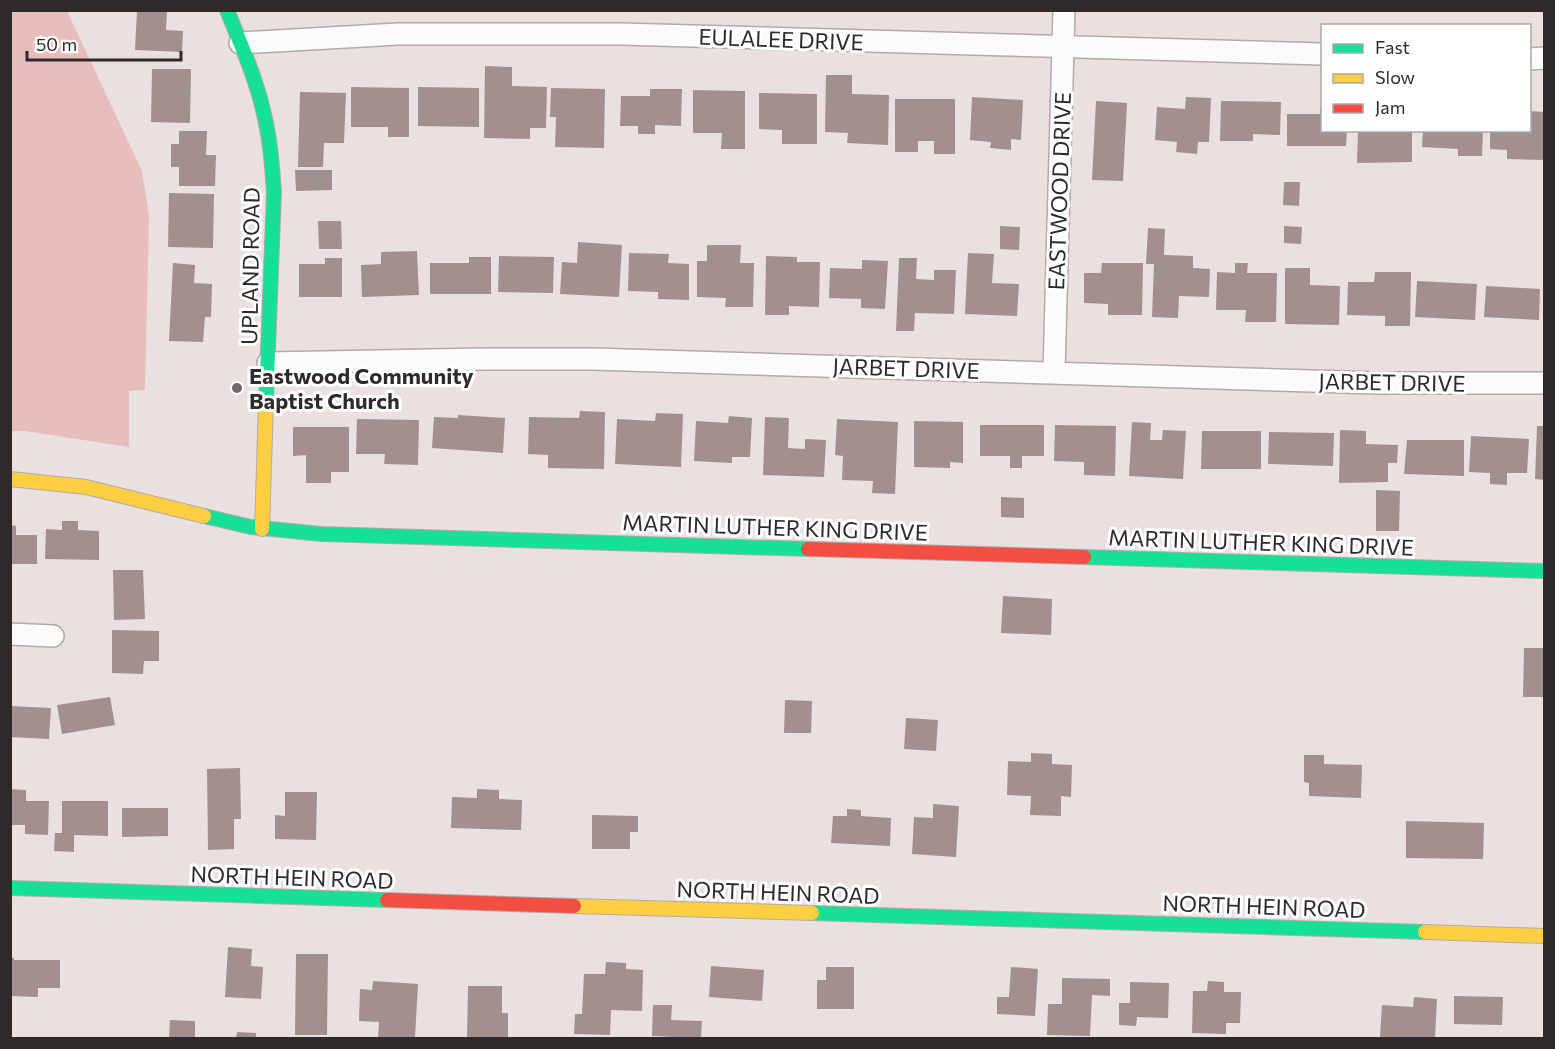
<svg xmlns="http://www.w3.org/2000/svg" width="1555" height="1049" viewBox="0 0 1555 1049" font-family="Commissioner,sans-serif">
<rect width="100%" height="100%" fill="#eae0df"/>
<polygon fill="#e8bebc" points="11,10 67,11 142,171 149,216 145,390 129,391 129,447 25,431 11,431"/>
<g fill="#a2908f">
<polygon points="137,10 167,11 166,30 183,31 182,52 135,50"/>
<polygon points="485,66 512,67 512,86 547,87 546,128 530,128 530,139 484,138"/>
<polygon points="152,69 191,69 190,123 151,122"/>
<polygon points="826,75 852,75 852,94 889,95 888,145 847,143 848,133 825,132"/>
<polygon points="351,87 409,88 409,137 388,137 388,127 351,127"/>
<polygon points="418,87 479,88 479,127 418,126"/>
<polygon points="551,88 605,89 604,148 555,147 556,117 550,117"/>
<polygon points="650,89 682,89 681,126 655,125 655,134 638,134 638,126 620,126 621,96 650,96"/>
<polygon points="693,90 745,91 745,149 721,149 722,133 693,133"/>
<polygon points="300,92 346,93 344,143 324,143 323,167 298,167"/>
<polygon points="759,93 817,94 817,144 782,144 782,130 759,129"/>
<polygon points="972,97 1023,100 1021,140 1011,139 1011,150 990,148 991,142 970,140"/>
<polygon points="1186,97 1211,98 1209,142 1198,142 1197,154 1176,152 1177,142 1155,140 1157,107 1185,109"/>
<polygon points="895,99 955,99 955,154 934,154 934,141 918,141 918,152 895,152"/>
<polygon points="1096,101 1127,103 1123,181 1092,180"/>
<polygon points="1221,101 1281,102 1280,135 1253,134 1253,141 1220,141"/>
<polygon points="1320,107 1322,107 1322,130 1347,130 1346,146 1287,146 1287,114 1320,114"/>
<polygon points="1530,111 1544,112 1544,160 1507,159 1507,150 1490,149 1490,130 1530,130"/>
<polygon points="1358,130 1412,130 1412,162 1357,163"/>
<polygon points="1423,130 1483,130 1482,156 1458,156 1458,149 1422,147"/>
<polygon points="179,131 207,131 206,155 216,155 215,186 179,186 179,167 171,167 171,144 179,144"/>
<polygon points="295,170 332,170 332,190 296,191"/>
<polygon points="1284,182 1300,182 1299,206 1283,205"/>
<polygon points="169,193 214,194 213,248 168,247"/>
<polygon points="318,221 341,221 342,249 319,249"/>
<polygon points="1000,226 1020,227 1019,250 1000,249"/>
<polygon points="1284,226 1302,227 1301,244 1284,243"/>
<polygon points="1148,228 1165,229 1164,255 1193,256 1193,268 1210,269 1209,297 1179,296 1178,318 1152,317 1154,264 1146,264"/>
<polygon points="578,242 622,245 619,297 560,294 562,262 577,263"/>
<polygon points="707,245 741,245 740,263 754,263 753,307 725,307 726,298 697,297 697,261 707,261"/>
<polygon points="417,251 419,295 362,297 361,265 381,264 381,252"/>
<polygon points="629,253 669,254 668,263 689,264 689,300 658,299 658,292 628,291"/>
<polygon points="968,253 994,254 992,283 1019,284 1017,316 965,314"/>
<polygon points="499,256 554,257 553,293 498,292"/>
<polygon points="766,256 797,257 797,262 820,262 819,307 789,306 789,315 765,315"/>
<polygon points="469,257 491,257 491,294 430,294 430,263 469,263"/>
<polygon points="325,258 342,258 342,297 299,297 299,264 325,264"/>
<polygon points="899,258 917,258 916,279 934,280 934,270 956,270 954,314 915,313 914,331 896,331"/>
<polygon points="862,260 888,261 885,309 861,308 861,299 829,298 830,268 862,269"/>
<polygon points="173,263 195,265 194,283 212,284 211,317 205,317 203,342 169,341"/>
<polygon points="1102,263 1143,263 1142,315 1108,315 1108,304 1084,303 1084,273 1101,273"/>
<polygon points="1235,263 1248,263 1247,273 1277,273 1276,322 1245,322 1246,310 1216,310 1217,272 1235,273"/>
<polygon points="1285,268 1310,268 1310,285 1340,286 1339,325 1285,324"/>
<polygon points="1375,272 1411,272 1410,326 1385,326 1385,316 1347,315 1348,282 1374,282"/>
<polygon points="1417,281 1477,284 1475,320 1415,317"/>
<polygon points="1486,286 1540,289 1539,320 1484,317"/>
<polygon points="580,411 605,412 604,469 548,468 548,455 528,454 529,417 579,418"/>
<polygon points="656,413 683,414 681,467 615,464 617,419 655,421"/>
<polygon points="458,415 505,418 503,453 432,448 434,417 458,418"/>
<polygon points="729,416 752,418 750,457 732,457 732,463 694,461 696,421 728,423"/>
<polygon points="765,417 789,418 788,448 805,449 805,439 826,440 824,477 763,475"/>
<polygon points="357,419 419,420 418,465 384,464 385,454 356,454"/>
<polygon points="837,419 898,422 895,494 872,493 873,481 842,480 843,456 835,455"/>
<polygon points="914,421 963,422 963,463 950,462 950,468 914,467"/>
<polygon points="1132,422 1151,423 1150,440 1162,440 1163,430 1186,431 1183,479 1129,476"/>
<polygon points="980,425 1044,425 1044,456 1022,456 1022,468 1010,468 1010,456 980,456"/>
<polygon points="1055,425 1116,426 1115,476 1084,475 1084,462 1054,461"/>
<polygon points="1537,426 1544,426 1544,480 1535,479"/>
<polygon points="293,427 349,427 349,472 331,472 331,483 306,483 306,455 293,456"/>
<polygon points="1340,430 1366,431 1366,444 1398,445 1397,463 1388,463 1388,482 1339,483"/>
<polygon points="1202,431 1261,431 1261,469 1201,469"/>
<polygon points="1269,432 1334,433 1333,466 1268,464"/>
<polygon points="1471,436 1529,439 1527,473 1507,473 1507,485 1490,484 1490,473 1469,472"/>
<polygon points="1407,440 1464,440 1464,476 1404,474"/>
<polygon points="1376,490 1400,491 1399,531 1376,531"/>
<polygon points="1001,497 1024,498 1024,518 1001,517"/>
<polygon points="62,521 78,521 78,530 99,531 99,560 45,559 46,529 62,530"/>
<polygon points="10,525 16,526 16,535 37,535 37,564 10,564"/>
<polygon points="113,570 143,570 145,619 114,620"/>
<polygon points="1003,596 1052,599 1051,635 1001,633"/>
<polygon points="112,630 159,631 159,661 144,661 143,674 112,673"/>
<polygon points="1524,648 1544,648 1544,697 1523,697"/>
<polygon points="110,697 115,725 62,734 57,705"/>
<polygon points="785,700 812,701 811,733 784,733"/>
<polygon points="10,706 51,708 49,739 10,737"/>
<polygon points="906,718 938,720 936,751 904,749"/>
<polygon points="1031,753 1052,754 1052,764 1072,765 1071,797 1061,796 1061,816 1030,815 1031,796 1007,795 1008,761 1031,762"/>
<polygon points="1304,755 1324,755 1324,764 1362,765 1361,798 1309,796 1309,783 1304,782"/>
<polygon points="240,768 241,819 234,819 234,849 208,850 207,769"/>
<polygon points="10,789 26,790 26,801 49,801 48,835 25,834 25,825 10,825"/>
<polygon points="477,789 499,790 499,799 522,800 521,830 451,828 452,797 477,798"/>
<polygon points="285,792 317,792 316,840 275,839 275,815 285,816"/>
<polygon points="62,801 108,801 108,836 74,835 74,852 54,851 55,833 62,833"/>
<polygon points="933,804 959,806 956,857 912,854 914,817 933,818"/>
<polygon points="122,808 168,808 168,836 122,837"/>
<polygon points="847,809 861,810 861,816 891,818 890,846 831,843 833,816 847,816"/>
<polygon points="592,815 638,816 638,832 630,832 630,849 592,849"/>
<polygon points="1406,821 1484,823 1483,859 1406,858"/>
<polygon points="228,947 252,949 251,966 263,967 261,999 225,997"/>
<polygon points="296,954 328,954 327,1035 295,1035"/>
<polygon points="10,958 14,958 14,960 60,960 60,988 38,988 38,997 10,996"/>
<polygon points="606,962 626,963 626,969 643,970 642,1011 611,1010 610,1035 574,1034 575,1014 582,1014 584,974 605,974"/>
<polygon points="711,966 764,970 762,1001 709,997"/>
<polygon points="826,967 854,967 854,1009 817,1009 817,980 826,980"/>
<polygon points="1011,967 1038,969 1035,1016 997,1014 997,997 1009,997"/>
<polygon points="1062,978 1110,979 1110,996 1092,995 1090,1036 1047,1035 1048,1004 1062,1004"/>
<polygon points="373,981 418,984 415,1038 378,1038 379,1022 359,1021 360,989 372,990"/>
<polygon points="1208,981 1224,982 1224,992 1241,992 1240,1023 1226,1023 1226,1034 1192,1033 1193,991 1207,991"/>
<polygon points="1130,982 1169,983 1168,1018 1137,1017 1136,1026 1119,1025 1119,1003 1130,1003"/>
<polygon points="468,986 502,986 502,1013 508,1013 508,1038 467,1038"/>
<polygon points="1454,996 1503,997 1502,1025 1454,1024"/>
<polygon points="1414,997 1437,999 1435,1038 1380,1038 1382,1005 1413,1007"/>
<polygon points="653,1005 672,1005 671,1020 702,1021 701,1038 652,1036"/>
<polygon points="170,1020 195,1021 195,1038 169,1038"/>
<polygon points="237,1032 256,1033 256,1038 236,1038"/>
</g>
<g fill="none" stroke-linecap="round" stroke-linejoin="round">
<defs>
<g id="street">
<polyline points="240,43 398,34 621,34 1322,54"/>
<polyline points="1530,59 1544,58"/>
<polyline points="268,363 485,359 593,359 1377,383 1544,383"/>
<polyline points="1054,372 1064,10"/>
<polyline points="10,634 53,636"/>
</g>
<g id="fast">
<path d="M 227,10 C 240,43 255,75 263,110 C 270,137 272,164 274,192 L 266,403"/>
<polyline points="204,516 251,527 321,534 808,549"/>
<polyline points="1084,557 1544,571"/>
<polyline points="10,888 387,900"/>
<polyline points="812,913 1425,932"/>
</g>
<g id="slow">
<polyline points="10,479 86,487 204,516"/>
<polyline points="262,529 266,403"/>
<polyline points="574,906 812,913"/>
<polyline points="1425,932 1544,936"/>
</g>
<g id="jam">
<polyline points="808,549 1084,557"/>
<polyline points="387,900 574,906"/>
</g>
</defs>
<use href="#street" stroke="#b2abaa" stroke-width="24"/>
<use href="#fast" stroke="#b2abaa" stroke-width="16"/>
<use href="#slow" stroke="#b2abaa" stroke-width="16"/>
<use href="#jam" stroke="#b2abaa" stroke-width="16"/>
<use href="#street" stroke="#fcfafa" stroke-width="21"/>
<use href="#fast" stroke="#16e098" stroke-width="14"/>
<use href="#slow" stroke="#ffcf43" stroke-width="14"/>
<use href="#jam" stroke="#f24e42" stroke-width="14"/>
</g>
<circle fill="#716969" stroke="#fff" stroke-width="2" cx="237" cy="388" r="6"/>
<g text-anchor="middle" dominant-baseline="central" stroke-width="6" stroke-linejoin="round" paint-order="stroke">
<g font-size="22" fill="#302929" stroke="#fff">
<text transform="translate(781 39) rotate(2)">EULALEE DRIVE</text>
<text transform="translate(1059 191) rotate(-88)">EASTWOOD DRIVE</text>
<text transform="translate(250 266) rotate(-89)">UPLAND ROAD</text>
<text transform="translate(906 368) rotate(2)">JARBET DRIVE</text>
<text transform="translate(1392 382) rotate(1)">JARBET DRIVE</text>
<text transform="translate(775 527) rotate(2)">MARTIN LUTHER KING DRIVE</text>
<text transform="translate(1261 542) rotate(2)">MARTIN LUTHER KING DRIVE</text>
<text transform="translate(292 877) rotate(2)">NORTH HEIN ROAD</text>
<text transform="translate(778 892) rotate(2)">NORTH HEIN ROAD</text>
<text transform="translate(1264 906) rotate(2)">NORTH HEIN ROAD</text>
</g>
<g font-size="22" font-weight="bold" fill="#302929" stroke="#fff" text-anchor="start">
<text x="249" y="375">Eastwood Community<tspan x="249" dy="25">Baptist Church</tspan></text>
</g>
</g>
<rect width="1555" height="1049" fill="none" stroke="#302929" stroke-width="24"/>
<rect x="1321" y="24" width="210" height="108" fill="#ffffff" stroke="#aca9a9" stroke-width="1.5"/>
<rect x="1333" y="44" width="30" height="9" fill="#16e098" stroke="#aca9a9" stroke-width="1.5"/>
<text x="1375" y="54" font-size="18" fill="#302929">Fast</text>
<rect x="1333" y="74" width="30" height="9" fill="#ffcf43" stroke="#aca9a9" stroke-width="1.5"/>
<text x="1375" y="84" font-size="18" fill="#302929">Slow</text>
<rect x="1333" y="104" width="30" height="9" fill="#f24e42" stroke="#aca9a9" stroke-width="1.5"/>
<text x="1375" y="114" font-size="18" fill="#302929">Jam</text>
<path d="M27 51v9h154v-9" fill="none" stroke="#302929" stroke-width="3"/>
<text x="36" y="51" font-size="18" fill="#302929" stroke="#ffffff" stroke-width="4.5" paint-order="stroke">50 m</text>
</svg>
